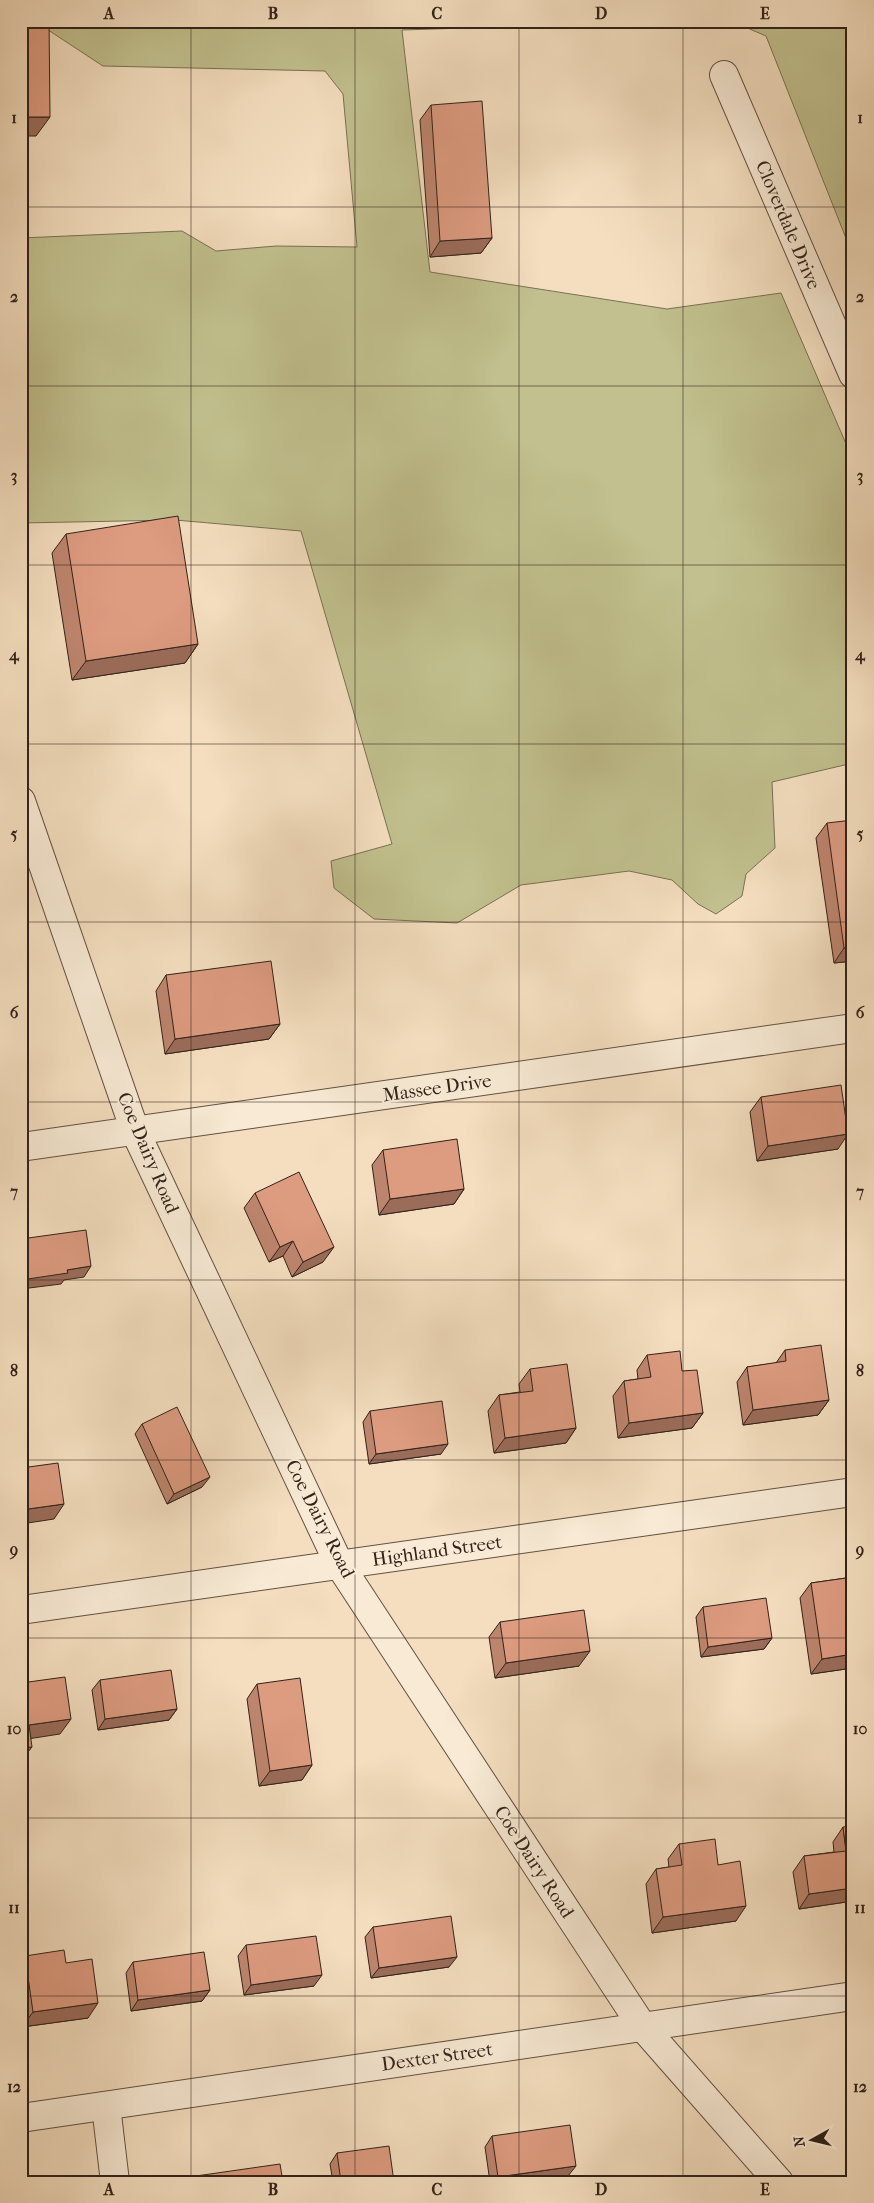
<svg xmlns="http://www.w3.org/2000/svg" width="874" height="2203" viewBox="0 0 874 2203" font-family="'IM FELL French Canon',serif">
<rect width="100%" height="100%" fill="#f4debf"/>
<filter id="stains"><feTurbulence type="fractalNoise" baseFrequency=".004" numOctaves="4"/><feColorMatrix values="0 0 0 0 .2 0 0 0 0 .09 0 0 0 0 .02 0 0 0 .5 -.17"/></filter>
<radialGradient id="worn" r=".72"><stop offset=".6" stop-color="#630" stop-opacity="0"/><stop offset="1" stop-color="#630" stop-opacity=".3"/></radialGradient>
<g fill="#c1c08e" stroke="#797154">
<polygon points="21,21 689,21 402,30 430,272 667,309 781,293 853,460 853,763 772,782 775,848 746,874 742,896 716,914 698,904 672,880 629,871 521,885 457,923 374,919 334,888 331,861 392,844 301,531 175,520 21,523 21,238 182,231 216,251 276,246 357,247 343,94 325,71 103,66 39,24"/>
<polygon points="731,21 853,21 853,256 766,36"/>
</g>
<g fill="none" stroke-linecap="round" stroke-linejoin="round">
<defs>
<g id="street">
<polyline points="724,75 853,374"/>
<polyline points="21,801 135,1131 339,1564 642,2026 779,2182"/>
<polyline points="21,1147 853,1028"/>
<polyline points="21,1610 853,1492"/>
<polyline points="106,2106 115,2182"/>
<polyline points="21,2118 853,1996"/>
</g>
</defs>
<use href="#street" stroke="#625143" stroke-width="30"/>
<use href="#street" stroke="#f8ead5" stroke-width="28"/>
</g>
<g fill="#be856e" stroke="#31221a">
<polygon points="431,105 492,238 481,253 430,257 420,120"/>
<polygon points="66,534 198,644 185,663 72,680 52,553"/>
<polygon points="827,823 853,961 834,963 816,838"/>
<polygon points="166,975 280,1024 269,1039 165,1054 156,991"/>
<polygon points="761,1097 838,1149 757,1161 750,1112"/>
<polygon points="383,1150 464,1189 454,1204 379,1215 372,1165"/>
<polygon points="255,1193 323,1262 292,1277 283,1256 269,1262 244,1208"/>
<polygon points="785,1350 829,1400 818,1415 743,1425 737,1382 747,1367 776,1363"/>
<polygon points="647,1355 682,1371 703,1413 692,1428 618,1438 613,1396 624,1381 638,1379 637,1370"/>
<polygon points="530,1369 576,1428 566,1443 494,1453 488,1411 499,1395 520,1392 519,1384"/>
<polygon points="370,1411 441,1454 369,1464 363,1422"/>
<polygon points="142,1424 202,1487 167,1504 135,1434"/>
<polygon points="853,1577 853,1668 811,1674 800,1598 811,1583"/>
<polygon points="703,1607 772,1638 764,1649 701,1657 696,1617"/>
<polygon points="500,1622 579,1666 495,1678 489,1637"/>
<polygon points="100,1680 177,1709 169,1720 98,1730 92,1690"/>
<polygon points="257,1684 312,1765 302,1780 259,1786 247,1699"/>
<polygon points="843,1827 853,1901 799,1909 793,1872 804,1856 834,1852 833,1842"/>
<polygon points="679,1844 718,1865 736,1921 652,1933 646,1884 656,1869 669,1867 668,1859"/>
<polygon points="373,1927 449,1967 371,1978 365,1937"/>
<polygon points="246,1945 314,1986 244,1995 238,1956"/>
<polygon points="25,1956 66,1963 88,2018 22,2027 21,2019 21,1961"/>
<polygon points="133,1962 210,1990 202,2001 131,2011 126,1973"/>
<polygon points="492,2136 568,2176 528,2182 490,2182 485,2147"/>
<polygon points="337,2153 394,2182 333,2182 330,2164"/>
<polygon points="196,2176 283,2182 192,2182"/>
</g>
<g fill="#9b6c5a" stroke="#31221a">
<polygon points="21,117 50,117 36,136 21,136"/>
<polygon points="492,238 481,253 430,257 440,241"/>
<polygon points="198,644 185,663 72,680 86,661"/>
<polygon points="853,947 853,961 834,963 844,948"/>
<polygon points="280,1024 269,1039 165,1054 175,1039"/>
<polygon points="26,1056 21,1063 21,1057"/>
<polygon points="848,1134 838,1149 757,1161 768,1146"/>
<polygon points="464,1189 454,1204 379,1215 390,1199"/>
<polygon points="293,1241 283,1256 269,1262 280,1247"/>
<polygon points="334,1247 323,1262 292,1277 303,1262"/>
<polygon points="91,1266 84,1277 64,1280 61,1284 21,1289 21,1280 67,1270"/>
<polygon points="829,1400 818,1415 743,1425 753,1410"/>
<polygon points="703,1413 692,1428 618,1438 629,1423"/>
<polygon points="576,1428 566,1443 494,1453 505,1438"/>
<polygon points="448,1444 441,1454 369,1464 376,1454"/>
<polygon points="210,1477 202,1487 167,1504 174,1494"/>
<polygon points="64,1504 54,1519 21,1524 21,1510"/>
<polygon points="772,1638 764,1649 701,1657 708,1647"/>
<polygon points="590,1651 579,1666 495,1678 506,1663"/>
<polygon points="853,1654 853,1668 811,1674 822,1659"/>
<polygon points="177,1709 169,1720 98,1730 105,1719"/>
<polygon points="71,1719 60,1734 21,1740 29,1725"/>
<polygon points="32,1747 21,1761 21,1748"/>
<polygon points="312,1765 302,1780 259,1786 270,1771"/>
<polygon points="853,1888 853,1901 799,1909 809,1894"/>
<polygon points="746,1906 736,1921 652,1933 663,1917"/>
<polygon points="457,1957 449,1967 371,1978 379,1968"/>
<polygon points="322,1975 314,1986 244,1995 251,1985"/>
<polygon points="210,1990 202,2001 131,2011 138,2000"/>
<polygon points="98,2003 88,2018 22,2027 33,2012"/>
<polygon points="576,2166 568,2176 528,2182 494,2182 498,2177"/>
</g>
<g fill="#dd9b80" stroke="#31221a">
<polygon points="21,21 49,21 50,117 21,117"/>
<polygon points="482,101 492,238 440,241 431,105"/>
<polygon points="178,516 198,644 86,661 66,534"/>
<polygon points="853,820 853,947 844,948 827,823"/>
<polygon points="271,961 280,1024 175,1039 166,975"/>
<polygon points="21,1023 26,1056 21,1057"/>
<polygon points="841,1085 848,1134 768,1146 761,1097"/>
<polygon points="457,1139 464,1189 390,1199 383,1150"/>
<polygon points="299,1172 334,1247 303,1262 293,1241 280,1247 255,1193"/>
<polygon points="86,1230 91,1266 67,1270 68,1273 21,1280 21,1239"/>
<polygon points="821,1345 829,1400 753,1410 747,1367 786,1361 785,1350"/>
<polygon points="680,1351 682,1371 697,1370 703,1413 629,1423 624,1381 651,1377 647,1355"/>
<polygon points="567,1364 576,1428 505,1438 499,1395 533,1391 530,1369"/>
<polygon points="442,1401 448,1444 376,1454 370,1411"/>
<polygon points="177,1407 210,1477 174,1494 142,1424"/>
<polygon points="58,1463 64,1504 21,1510 21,1468"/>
<polygon points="853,1577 853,1654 822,1659 811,1583"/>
<polygon points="766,1598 772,1638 708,1647 703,1607"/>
<polygon points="584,1610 590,1651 506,1663 500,1622"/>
<polygon points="171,1670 177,1709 105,1719 100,1680"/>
<polygon points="65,1677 71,1719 29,1725 32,1747 21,1748 21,1683"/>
<polygon points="300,1678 312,1765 270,1771 257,1684"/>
<polygon points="853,1826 853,1888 809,1894 804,1856 846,1851 843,1827"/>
<polygon points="715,1839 718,1865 740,1861 746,1906 663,1917 656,1869 682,1865 679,1844"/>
<polygon points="451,1916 457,1957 379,1968 373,1927"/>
<polygon points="316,1936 322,1975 251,1985 246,1945"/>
<polygon points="64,1950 66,1963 92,1959 98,2003 33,2012 25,1956"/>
<polygon points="204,1952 210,1990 138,2000 133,1962"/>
<polygon points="570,2125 576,2166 498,2177 492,2136"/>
<polygon points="389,2146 394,2182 341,2182 337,2153"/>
<polygon points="280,2164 283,2182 197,2182 196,2176"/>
<polygon points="38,2179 38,2182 21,2182 21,2181"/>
</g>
<path fill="none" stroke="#31221a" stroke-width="1" stroke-opacity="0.55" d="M 191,21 L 191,2182M 355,21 L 355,2182M 519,21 L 519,2182M 683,21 L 683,2182M 21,207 L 853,207M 21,386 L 853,386M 21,565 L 853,565M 21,744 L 853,744M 21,922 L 853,922M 21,1102 L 853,1102M 21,1280 L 853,1280M 21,1460 L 853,1460M 21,1638 L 853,1638M 21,1818 L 853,1818M 21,1996 L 853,1996"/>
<g text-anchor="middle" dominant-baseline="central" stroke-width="4.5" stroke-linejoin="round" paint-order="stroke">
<g font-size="19" fill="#31221a" stroke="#f8ead5">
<text transform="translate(788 225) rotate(67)">Cloverdale Drive</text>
<text transform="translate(437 1088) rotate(-8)">Massee Drive</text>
<text transform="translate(148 1153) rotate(67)">Coe Dairy Road</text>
<text transform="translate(320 1519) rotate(63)">Coe Dairy Road</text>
<text transform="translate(437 1551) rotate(-8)">Highland Street</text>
<text transform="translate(534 1862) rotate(57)">Coe Dairy Road</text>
<text transform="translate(437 2057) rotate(-8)">Dexter Street</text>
</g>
</g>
<rect width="874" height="2203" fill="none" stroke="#f4debf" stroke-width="55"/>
<g transform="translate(812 2140) rotate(262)" stroke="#f8ead5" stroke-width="4" paint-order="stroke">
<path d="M0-4L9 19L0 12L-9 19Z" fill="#31221a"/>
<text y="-8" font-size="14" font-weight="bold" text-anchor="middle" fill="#31221a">N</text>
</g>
<rect x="28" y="28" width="818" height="2148" fill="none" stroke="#31221a" stroke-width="2"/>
<g font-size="16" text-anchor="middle" font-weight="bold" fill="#31221a">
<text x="109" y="19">A</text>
<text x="273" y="19">B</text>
<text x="437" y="19">C</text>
<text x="601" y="19">D</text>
<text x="765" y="19">E</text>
<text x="14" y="123">1</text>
<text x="860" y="123">1</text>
<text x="14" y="302">2</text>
<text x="860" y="302">2</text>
<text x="14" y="481">3</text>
<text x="860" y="481">3</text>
<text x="14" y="660">4</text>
<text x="860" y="660">4</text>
<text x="14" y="839">5</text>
<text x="860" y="839">5</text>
<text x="14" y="1018">6</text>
<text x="860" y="1018">6</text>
<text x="14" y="1197">7</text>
<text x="860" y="1197">7</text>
<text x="14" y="1376">8</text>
<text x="860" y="1376">8</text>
<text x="14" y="1555">9</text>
<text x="860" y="1555">9</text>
<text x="14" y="1734">10</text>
<text x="860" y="1734">10</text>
<text x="14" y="1913">11</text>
<text x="860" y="1913">11</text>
<text x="14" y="2092">12</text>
<text x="860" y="2092">12</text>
<text x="109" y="2195">A</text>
<text x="273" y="2195">B</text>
<text x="437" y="2195">C</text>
<text x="601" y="2195">D</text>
<text x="765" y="2195">E</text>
</g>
<rect width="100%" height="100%" filter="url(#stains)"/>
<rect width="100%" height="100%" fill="url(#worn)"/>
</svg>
